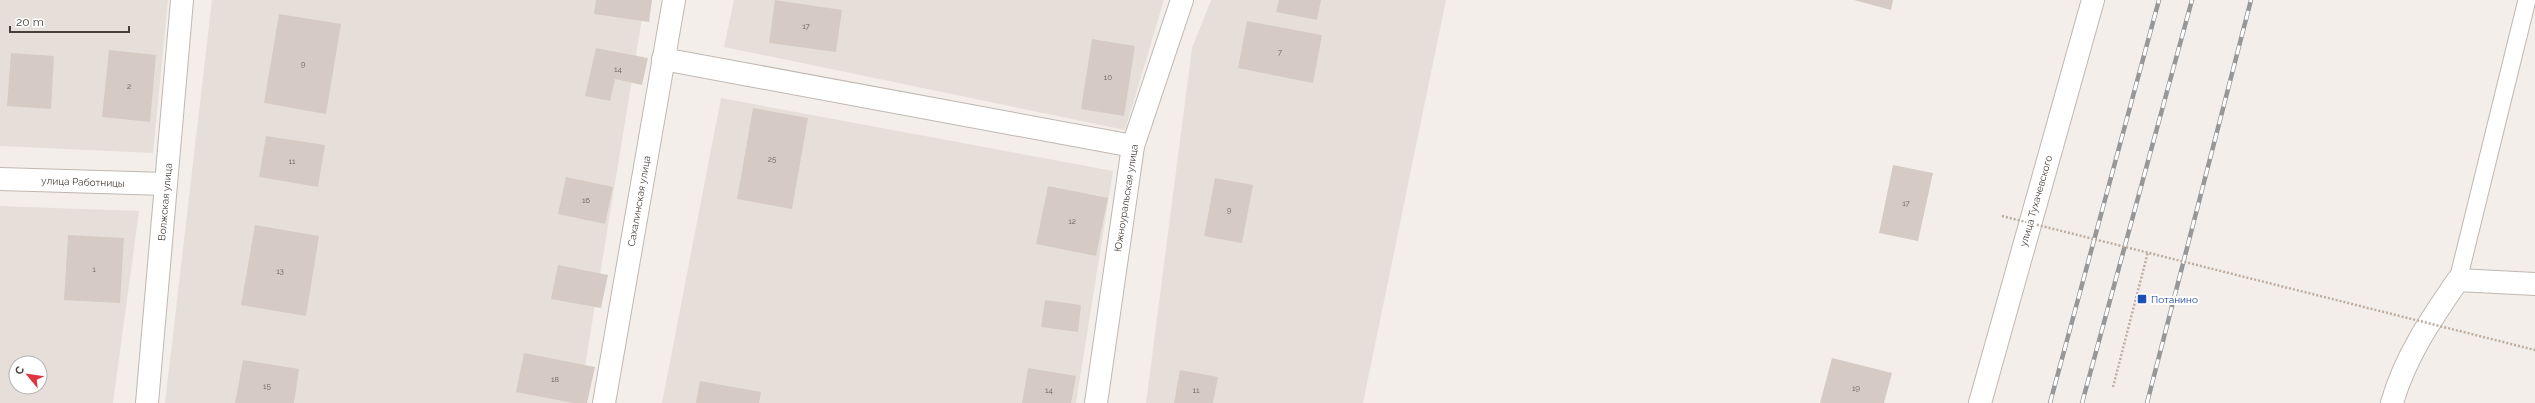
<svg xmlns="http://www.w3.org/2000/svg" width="2535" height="403" viewBox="0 0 2535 403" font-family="Raleway,sans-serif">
<rect width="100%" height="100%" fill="#f3eeea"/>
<g fill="#e6dfd9" fill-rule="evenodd">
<polygon points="0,0 168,0 153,153 0,146"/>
<polygon points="212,0 645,0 579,403 165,403"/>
<polygon points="734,0 1164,0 1125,130 724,47"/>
<polygon points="1211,0 1446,0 1363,403 1146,403 1192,48"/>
<polygon points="721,98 1113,171 1076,403 662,403"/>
<path d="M 0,206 L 139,211 L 113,403 L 0,403 ZM 16,363 L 40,363 L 40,387 L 16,387 Z"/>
</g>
<g fill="#d6cbc4">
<polygon points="596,0 652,0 649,22 594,14"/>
<polygon points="775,0 842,10 836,52 769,43"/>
<polygon points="1279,0 1321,0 1317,20 1276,12"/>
<polygon points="1854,0 1893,0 1891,10"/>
<polygon points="279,14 341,24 326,114 264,103"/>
<polygon points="1247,21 1322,35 1313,83 1238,68"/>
<polygon points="1092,39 1135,46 1124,116 1081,109"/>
<polygon points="596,48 648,58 642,85 615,79 610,101 585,96"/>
<polygon points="109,50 156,55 150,122 102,117"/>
<polygon points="11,53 54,56 51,109 7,106"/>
<polygon points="753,108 808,118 792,209 737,199"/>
<polygon points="266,136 325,145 318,187 259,177"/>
<polygon points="1893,165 1933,173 1918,241 1879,233"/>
<polygon points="566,177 613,187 605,224 558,214"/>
<polygon points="1215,178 1253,185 1242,243 1204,236"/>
<polygon points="1048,186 1108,198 1096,256 1036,244"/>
<polygon points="255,225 319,236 306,316 241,305"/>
<polygon points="68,235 124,238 120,303 64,300"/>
<polygon points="558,265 608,275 601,308 551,299"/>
<polygon points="1045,300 1081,305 1078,332 1041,327"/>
<polygon points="524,353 595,367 587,403 573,403 516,392"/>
<polygon points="1832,358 1892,373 1884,403 1820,403"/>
<polygon points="243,360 299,369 294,403 235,403"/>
<polygon points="1028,368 1076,376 1071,403 1022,403"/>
<polygon points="1180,370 1218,377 1213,403 1174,403"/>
<polygon points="700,381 761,392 759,403 696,403"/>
</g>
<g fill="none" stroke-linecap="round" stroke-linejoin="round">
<defs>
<polyline id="lane" points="2458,280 2527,0"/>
<g id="street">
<polyline points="663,59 1133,146"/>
<polyline points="0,179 166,184"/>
<polyline points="147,403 182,0"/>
<polyline points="604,403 674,0"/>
<polyline points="1096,403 1133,146 1182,0"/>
<polyline points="1980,403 2093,0"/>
<path d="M 2392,403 C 2405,357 2431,319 2458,280 L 2535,284"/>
</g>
</defs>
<use href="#lane" stroke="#c0b7b0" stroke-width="19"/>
<use href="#street" stroke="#c0b7b0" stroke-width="24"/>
<polyline stroke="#bdada0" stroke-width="2.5" stroke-dasharray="2 2" stroke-linecap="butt" points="2113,387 2148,252"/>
<use href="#lane" stroke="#fff" stroke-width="17"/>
<use href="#street" stroke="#fff" stroke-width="22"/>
<defs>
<g id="rail">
<polyline points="2050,403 2159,0"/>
<polyline points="2082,403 2192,0"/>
<polyline points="2147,403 2251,0"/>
</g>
</defs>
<use href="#rail" stroke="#979797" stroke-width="4.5"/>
<use href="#rail" stroke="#fff" stroke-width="3" stroke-dasharray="9" stroke-linecap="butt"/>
<polyline stroke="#bdada0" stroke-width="2.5" stroke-dasharray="2 2" stroke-linecap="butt" points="2002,216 2535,350"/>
</g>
<rect fill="#1a4fb4" stroke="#fff" stroke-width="1.5" x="2137" y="294" width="10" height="10" rx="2"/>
<g text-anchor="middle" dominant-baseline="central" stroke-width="4" stroke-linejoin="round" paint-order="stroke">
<g font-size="8" fill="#6a615c">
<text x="806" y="26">17</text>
<text x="1280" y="52">7</text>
<text x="303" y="64">9</text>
<text x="618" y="69">14</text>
<text x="1108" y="77">10</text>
<text x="129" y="86">2</text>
<text x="772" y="159">25</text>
<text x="292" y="161">11</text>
<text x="586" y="200">16</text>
<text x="1906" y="203">17</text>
<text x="1229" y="210">9</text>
<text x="1072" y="221">12</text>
<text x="94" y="269">1</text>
<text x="280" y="271">13</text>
<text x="555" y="379">18</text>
<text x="267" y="386">15</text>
<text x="1856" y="388">19</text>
<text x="1049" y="390">14</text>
<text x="1196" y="390">11</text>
</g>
<g font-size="10" fill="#463e39" stroke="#fff">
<text transform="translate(83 182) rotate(2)">улица Работницы</text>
<text transform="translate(1126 198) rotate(-81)">Южноуральская улица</text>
<text transform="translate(639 201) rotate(-80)">Сахалинская улица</text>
<text transform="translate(2036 201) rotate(-74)">улица Тухачевского</text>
<text transform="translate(165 202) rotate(-85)">Волжская улица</text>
</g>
<g font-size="10" fill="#164399" stroke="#fff" text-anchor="start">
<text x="2151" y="299">Потанино</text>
</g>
</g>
<g transform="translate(28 375) rotate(299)"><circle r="19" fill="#ffffff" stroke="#b5b2b0"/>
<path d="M0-3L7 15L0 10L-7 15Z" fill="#e03340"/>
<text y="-6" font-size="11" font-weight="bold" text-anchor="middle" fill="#463e39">С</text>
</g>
<path d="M10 26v6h119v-6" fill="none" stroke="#463e39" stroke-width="2"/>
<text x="16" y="26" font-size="12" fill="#463e39" stroke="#ffffff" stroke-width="3" paint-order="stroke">20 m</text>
</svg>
